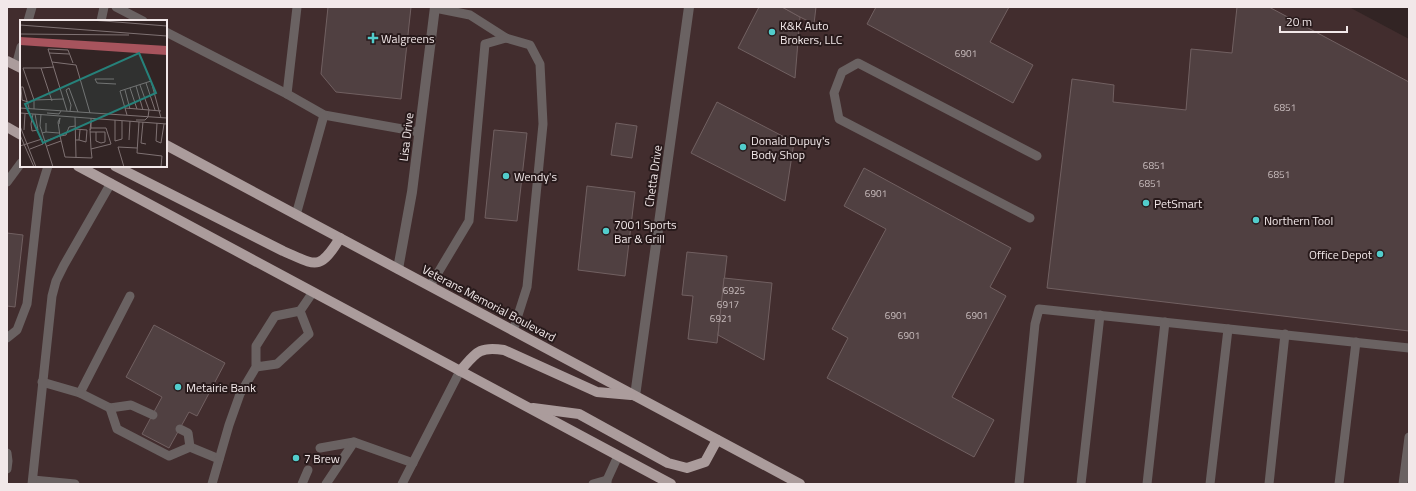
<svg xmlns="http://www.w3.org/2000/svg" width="1416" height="491" viewBox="0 0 1416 491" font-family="'Titillium Web',sans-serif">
<rect width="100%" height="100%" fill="#322424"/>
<path fill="#422d2e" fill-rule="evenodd" d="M 7,7 L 1349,7 L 1409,39 L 1409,484 L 7,484 ZM 21,21 L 166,21 L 166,166 L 21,166 Z"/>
<g fill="#504041" stroke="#716061">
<polygon points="328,7 411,7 401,99 336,92 321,74"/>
<polygon points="759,7 782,7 800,17 795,78 738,48"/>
<polygon points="782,7 816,7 814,24 800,17"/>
<polygon points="876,7 1009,7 990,42 1033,65 1013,103 867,24"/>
<polygon points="1237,7 1269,7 1409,82 1409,331 1047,288 1072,79 1114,85 1113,102 1186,110 1191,49 1232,53"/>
<polygon points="717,102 794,142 785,201 691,153"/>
<polygon points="616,123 637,126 632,158 611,155"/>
<polygon points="494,130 527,133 517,221 485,218"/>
<polygon points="864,168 1011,248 990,287 1006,296 952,397 994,420 974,457 827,378 848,338 832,329 886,229 844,206"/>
<polygon points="587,186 635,192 625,276 578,270"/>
<polygon points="7,233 23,235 15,307 7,306"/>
<polygon points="687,252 727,256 717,343 688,339 693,296 682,295"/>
<polygon points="724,278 772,283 764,360 718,335"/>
<polygon points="154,325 225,363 197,416 189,412 169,448 142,434 162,397 126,377"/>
</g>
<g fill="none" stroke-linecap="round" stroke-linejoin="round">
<g stroke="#6a6262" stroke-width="9">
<polyline points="116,7 143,21"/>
<polyline points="435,8 470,15 506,38"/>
<polyline points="28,21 32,7"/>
<polyline points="101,21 104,7"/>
<polyline points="166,32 287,94 324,115 419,132"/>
<polyline points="16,66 21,47"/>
<polyline points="287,94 297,7"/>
<polyline points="7,182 21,163"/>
<polyline points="296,215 324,115"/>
<polyline points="1030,218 839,119 834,93 842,72 858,63 1037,156"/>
<polyline points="430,286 469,221 485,44 506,38 530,45 540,64 543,124 527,287 513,331"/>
<polyline points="300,311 313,292"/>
<polyline points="7,338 17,330 27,304 39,195 48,166"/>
<polyline points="42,382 80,393 130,296"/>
<polyline points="80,393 110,408 131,405 153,415"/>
<polyline points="110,408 117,429 169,456 190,447 219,459"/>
<polyline points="180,429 188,433 190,447"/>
<polyline points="320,448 354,442"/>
<polyline points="7,453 8,461 7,469"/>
<polyline points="33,480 75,484"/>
<polyline points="32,484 52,296 56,281 64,265 111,183"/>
<polyline points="212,484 229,425 240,394 256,367 256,346 275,316 300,311 309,334 277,364 256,367"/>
<polyline points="302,484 308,470"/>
<polyline points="326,484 354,442 413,463"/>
<polyline points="402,484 460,371"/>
<polyline points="593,484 607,480"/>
<polyline points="607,484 607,480 618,456"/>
<polyline points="1019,484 1035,324 1039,309 1409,348"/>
<polyline points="1081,484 1100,315"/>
<polyline points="1147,484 1165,322"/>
<polyline points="1210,484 1228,329"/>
<polyline points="1269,484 1285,334"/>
<polyline points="1339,484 1356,342"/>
<polyline points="1403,484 1409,437"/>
</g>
<g stroke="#6a6262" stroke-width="10">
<polyline points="398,269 412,192 435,7"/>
<polyline points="635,396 689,7"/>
</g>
<g stroke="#ab9c9c" stroke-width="10">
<polyline points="7,61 21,68"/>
<polyline points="7,127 21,135"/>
<polyline points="166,145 800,484"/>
<polyline points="78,166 671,484"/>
<path d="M 115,166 L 283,251 C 316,265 319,272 340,238"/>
<path d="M 460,371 C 476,353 478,346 504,350 L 597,392 L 631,395"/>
<polyline points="533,408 579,414 668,463 687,468 705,462 717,440"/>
</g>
</g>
<g fill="#52cdcc" stroke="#281a1b" stroke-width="1.5">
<circle cx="772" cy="32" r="4"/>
<path d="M371 32h4v4h4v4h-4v4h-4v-4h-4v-4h4z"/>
<circle cx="743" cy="147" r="4"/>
<circle cx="506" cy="176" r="4"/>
<circle cx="1146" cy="203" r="4"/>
<circle cx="1256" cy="220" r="4"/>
<circle cx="606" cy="231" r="4"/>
<circle cx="1380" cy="254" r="4"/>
<circle cx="178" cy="387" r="4"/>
<circle cx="296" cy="458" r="4"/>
</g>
<g text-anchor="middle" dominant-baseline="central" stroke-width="4" stroke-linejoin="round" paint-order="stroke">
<g font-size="10" fill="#cabebf">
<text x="966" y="53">6901</text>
<text x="1285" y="107">6851</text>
<text x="1154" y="165">6851</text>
<text x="1279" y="174">6851</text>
<text x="1150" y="183">6851</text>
<text x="876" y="193">6901</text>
<text x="734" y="290">6925</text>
<text x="728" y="304">6917</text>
<text x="896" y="315">6901</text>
<text x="977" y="315">6901</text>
<text x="721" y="318">6921</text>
<text x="909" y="335">6901</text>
</g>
<g font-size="12" fill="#f2e8e9" stroke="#281a1b" text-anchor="start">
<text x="780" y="25">K&amp;K Auto<tspan x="780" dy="14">Brokers, LLC</tspan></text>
<text x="381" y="38">Walgreens</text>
<text x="751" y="140">Donald Dupuy's<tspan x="751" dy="14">Body Shop</tspan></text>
<text x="514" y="176">Wendy's</text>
<text x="1154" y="203">PetSmart</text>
<text x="1264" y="220">Northern Tool</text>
<text x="614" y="224">7001 Sports<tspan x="614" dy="14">Bar &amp; Grill</tspan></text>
<text x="1372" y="254" text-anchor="end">Office Depot</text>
<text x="186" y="387">Metairie Bank</text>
<text x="304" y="458">7 Brew</text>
</g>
<g font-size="12" fill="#f2e8e9" stroke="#281a1b">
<text transform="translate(406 137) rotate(-83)">Lisa Drive</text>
<text transform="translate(653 176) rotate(-82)">Chetta Drive</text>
<text transform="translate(489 303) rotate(28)">Veterans Memorial Boulevard</text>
</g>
</g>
<g transform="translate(20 20)">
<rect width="147" height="147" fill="#322424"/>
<path d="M 0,17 L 147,26 L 147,35 L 0,25 Z" fill="#a7545d"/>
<path fill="none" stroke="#7f7273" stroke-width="1" d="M 71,0 L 147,6M 0,5 L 147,16M 0,14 L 109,15M 29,33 L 49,34M 32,42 L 56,45 L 70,93M 21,48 L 34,47M 94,59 L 75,59 L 77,63 L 96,64M 126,63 L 135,90M 120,65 L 129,90 L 128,97M 116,66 L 123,90M 0,67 L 3,67 L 9,88M 1,67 L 2,80 L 8,82M 110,68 L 117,89M 105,70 L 110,89M 14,80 L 3,48 L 21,48 L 32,81M 0,88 L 147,98M 105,88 L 141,91M 14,89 L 14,80 L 44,79M 47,91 L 28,29 L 48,30 L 53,43M 50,91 L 51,85 L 46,70 L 49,68 L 58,92M 0,93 L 147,104M 27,93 L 39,94 L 41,91M 13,94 L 11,104 L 12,111 L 18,110 L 15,94M 21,94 L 20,106 L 33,147M 107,95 L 100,71 L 131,61 L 141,98M 55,97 L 56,138M 71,98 L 71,108 L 70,110 L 71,101M 95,100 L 95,121 L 102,119 L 102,101M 116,100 L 125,100 L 128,97M 119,102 L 117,133 L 142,136 L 141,147M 123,102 L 121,123 L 126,124M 137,103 L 136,121 L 141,123 L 144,104M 0,106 L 16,147M 55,106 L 49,107 L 46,115 L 40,116 L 45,137 L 72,138 L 71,129 L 91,124 L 86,108 L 71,108M 55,109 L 67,110M 4,110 L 5,94M 70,110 L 71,129M 26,112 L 39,113M 70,112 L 85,112M 76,112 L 76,121 L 81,123 L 85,122 L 85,112M 22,113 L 26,112 L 26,103M 0,115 L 14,147M 55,120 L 59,120 L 60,110M 59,120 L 66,122 L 67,110M 109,120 L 110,101M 25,121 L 40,116 L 38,102 L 40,98 L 39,104M 0,126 L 22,119 L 23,124 L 10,129M 27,126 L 41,121M 104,147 L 98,127 L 117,128"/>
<path fill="#26817a" fill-opacity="0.15" stroke="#26817a" stroke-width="2" d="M 119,33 L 136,73 L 23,123 L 5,84 Z"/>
<rect width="147" height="147" fill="none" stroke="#f2e8e9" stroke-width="2"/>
</g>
<rect width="1416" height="491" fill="none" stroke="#f2e8e9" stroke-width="16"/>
<path d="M1280 26v6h67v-6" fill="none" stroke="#f2e8e9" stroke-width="2"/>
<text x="1286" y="26" font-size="12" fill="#f2e8e9" stroke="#281a1b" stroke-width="3" paint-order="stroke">20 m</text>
</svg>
